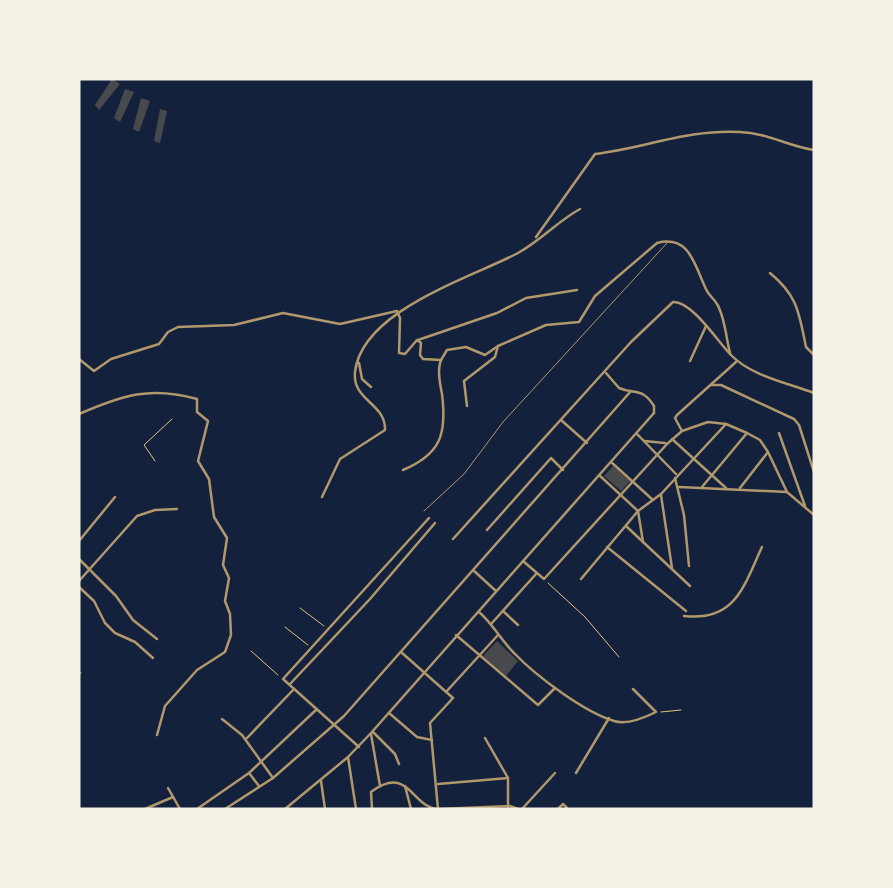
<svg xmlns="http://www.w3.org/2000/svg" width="893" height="888" viewBox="0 0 893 888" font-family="'Exo 2',sans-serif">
<rect width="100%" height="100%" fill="#14213d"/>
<g fill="#48494c">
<polygon points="112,79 120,84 99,110 95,105"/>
<polygon points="125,89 134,92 120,122 114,118"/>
<polygon points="141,98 150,101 139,132 133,129"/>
<polygon points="160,109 167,111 160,143 154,141"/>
<polygon points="613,466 630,481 621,491 604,476"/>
<polygon points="497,641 518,661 506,676 483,656"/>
</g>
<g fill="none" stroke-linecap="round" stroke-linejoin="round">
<g stroke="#e5c07b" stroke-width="1">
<polyline points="155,461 144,445 172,419"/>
<polyline points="548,583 585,617 619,657"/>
<polyline points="300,608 324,626"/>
<polyline points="285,627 308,645"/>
<polyline points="251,651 278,675"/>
<polyline points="79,673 81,673"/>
<polyline points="661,712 681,710"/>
</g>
<polyline stroke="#b1986c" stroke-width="1" points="424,511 464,474 503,422 667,243"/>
<g stroke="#b1986c" stroke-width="2.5">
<path d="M 536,237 L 595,154 C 644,148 689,129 740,132 C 767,133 788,146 814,150"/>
<path d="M 770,273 C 798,296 799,313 806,347 L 814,355"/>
<polyline points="418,340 497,313 526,298 577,290"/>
<polyline points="79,359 94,371 111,359 159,344 168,332 178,327 234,325 283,313 340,324 397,311 400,318 399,353 405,354 417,340 421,343 420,355 423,359 441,360 447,350 466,347 485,355 498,346"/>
<polyline points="690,361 706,326"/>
<polyline points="359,363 362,379 371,387"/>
<path d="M 606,373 L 619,388 C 635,395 642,387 654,406 L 654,413"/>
<polyline points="711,385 721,385 794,419 799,425 814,472"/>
<path d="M 467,406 L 464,381 L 495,357 L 498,346 L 546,325 L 579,322 L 595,296 L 657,243 C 691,234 695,268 707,291 C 709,295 714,299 717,304 C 725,317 726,338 730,353"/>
<path d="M 79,414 C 123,395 150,386 197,399 L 197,412 L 208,421 L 198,461 L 209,479 L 214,517 L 227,538 L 223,565 L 229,578 L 225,601 L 230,614 L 231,635 L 225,652 L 197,670 L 165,706 L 157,735"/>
<polyline points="561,420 587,443"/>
<polyline points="682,431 675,418 677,415 736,362"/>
<polyline points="779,433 805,506"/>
<polyline points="637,434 676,474"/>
<polyline points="672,439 726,488"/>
<polyline points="644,441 665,443"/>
<polyline points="611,462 653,500"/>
<path d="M 403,470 C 441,454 447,434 442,394 C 440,383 437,371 441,360"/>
<polyline points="599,475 638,511 643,542"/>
<polyline points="675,478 684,515 689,566"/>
<polyline points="679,487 787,492"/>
<polyline points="702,487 747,433"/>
<polyline points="740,488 768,452"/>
<polyline points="661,495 672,568"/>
<path d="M 322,497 L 340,459 L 385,430 C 386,403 352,401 355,372 C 362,310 471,278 518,253 C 540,241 558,221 580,209"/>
<polyline points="626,526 690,586"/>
<polyline points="487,530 551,458 563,470"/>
<path d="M 453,539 L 631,342 L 673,302 C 692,301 718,342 731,355 C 751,376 788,383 814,393"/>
<polyline points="79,541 115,497"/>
<polyline points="607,547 686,611"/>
<polyline points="79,559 116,596 133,620 157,639"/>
<polyline points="523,561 544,579 667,444 682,431 708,422 726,424 747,433 760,440 768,452 787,492 814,515"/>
<polyline points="473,570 496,591"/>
<polyline points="581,579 638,511 661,494 726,424"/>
<polyline points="79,581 137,516 155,510 177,509"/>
<polyline points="79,587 94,601 105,623 115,633 135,642 153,658"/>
<polyline points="503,611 518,625"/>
<path d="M 479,612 C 493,624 501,640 514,653 C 536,676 584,712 614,721 C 627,725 644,718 656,712 L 633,689"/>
<path d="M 684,616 C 736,622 744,585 762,547"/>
<polyline points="492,623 536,574"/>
<polyline points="456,635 538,705 555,688"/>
<polyline points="401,652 453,698 430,723 438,809"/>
<polyline points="290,684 370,599 435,523"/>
<polyline points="446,692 498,635"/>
<polyline points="389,713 417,737 432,740"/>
<polyline points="222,719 242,735 273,778"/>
<polyline points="373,732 395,754 399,764"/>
<polyline points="371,734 380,786"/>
<polyline points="485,738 508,778 508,809"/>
<polyline points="246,739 294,689"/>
<polyline points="359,747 283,679 429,518"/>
<polyline points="348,757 356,809"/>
<polyline points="249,773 259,786"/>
<polyline points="576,773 609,718"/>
<polyline points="321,781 325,809"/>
<polyline points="438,784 508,778"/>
<polyline points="405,786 411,809"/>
<polyline points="168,788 180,809"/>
<polyline points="145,809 173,797"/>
<polyline points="197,809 249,773 317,709"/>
<polyline points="225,809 273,778 344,716 631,391"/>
<path d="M 372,809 L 371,792 C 409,764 411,807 438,809"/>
<polyline points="439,809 510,806 518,809"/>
<polyline points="522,809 555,773"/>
<polyline points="558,809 563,804 568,809"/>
</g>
<polyline stroke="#b1986c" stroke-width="2.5" points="285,809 348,757 371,733 654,413"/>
</g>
<rect width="893" height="888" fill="none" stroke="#f6f1e7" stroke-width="161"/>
</svg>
